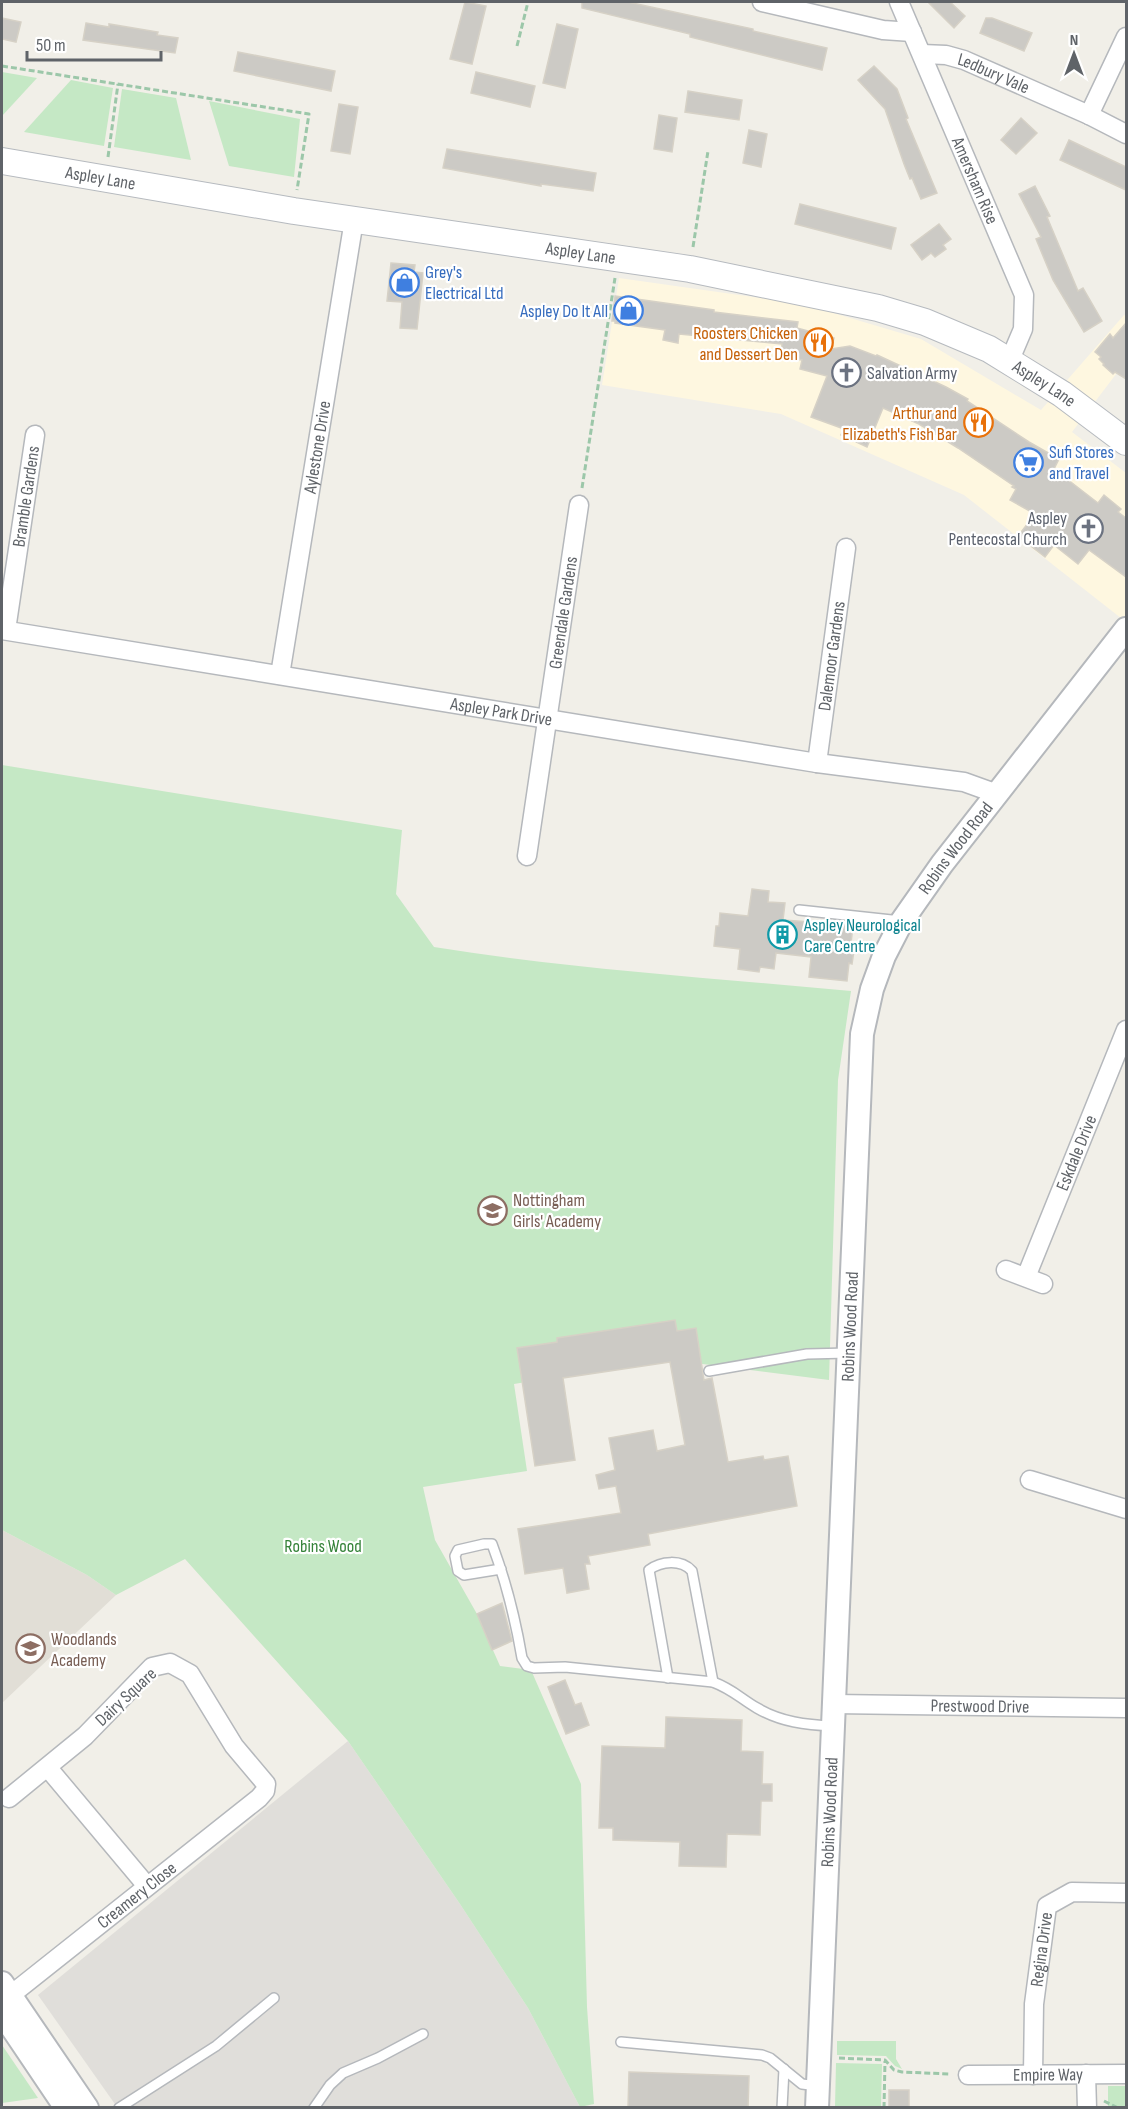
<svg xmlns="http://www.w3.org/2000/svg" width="1128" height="2109" viewBox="0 0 1128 2109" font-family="'Sofia Sans Condensed',sans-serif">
<rect width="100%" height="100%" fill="#f1efe8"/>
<polygon fill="#fef7e0" points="619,278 803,304 921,339 1041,410 1124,315 1126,316 1126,361 1072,432 1126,473 1126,622 964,495 781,414 602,385"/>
<polygon fill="#e0deda" points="348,1741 460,1904 528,2008 580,2107 117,2107 38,1995"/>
<polygon fill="#e1ded6" points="2,1530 87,1575 116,1595 2,1703"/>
<g fill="#c5e8c5">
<polygon points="2,72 37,78 2,116"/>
<polygon points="71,80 113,88 104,146 24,132"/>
<polygon points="122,89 176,98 191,160 114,147"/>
<polygon points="209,101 300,119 294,177 229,166"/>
<path d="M 2,765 L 402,830 L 396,894 L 434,947 C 571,969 712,978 851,991 L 838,1080 L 829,1380 L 679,1361 L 658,1360 L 514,1384 L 527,1471 L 423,1487 L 435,1540 L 477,1614 L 500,1666 L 531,1670 L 581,1784 L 587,2007 L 594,2104 L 580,2107 L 528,2008 L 460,1904 L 348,1741 L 185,1559 L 116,1595 L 87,1575 L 2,1530 Z"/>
<polygon points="837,2041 896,2041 896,2059 902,2069 895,2066 886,2056 837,2055"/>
<polygon points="2,2045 38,2098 2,2103"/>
<polygon points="836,2063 882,2064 881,2107 835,2107"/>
<rect x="1108" y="2086" width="18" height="21"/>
</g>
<g fill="#cccac5" stroke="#d6d1c6" stroke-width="1.5">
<polygon points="465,2 486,6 472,64 450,59"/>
<polygon points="582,2 628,2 753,29 753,31 827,48 822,70 690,37 690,34 582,8"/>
<polygon points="928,2 950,2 965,16 954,28"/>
<polygon points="2,18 21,22 16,42 2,39"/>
<polygon points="986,18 992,18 1032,33 1024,51 980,33"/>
<polygon points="86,23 109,27 109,24 158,32 157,35 178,38 175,53 83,40"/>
<polygon points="557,24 578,29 565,88 543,83"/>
<polygon points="238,52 335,71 331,91 234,71"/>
<polygon points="874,66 897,89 908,118 906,119 937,193 921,199 912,178 910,179 904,164 885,109 858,80"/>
<polygon points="476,72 535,86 530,107 471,93"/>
<polygon points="688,91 742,100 739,120 685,112"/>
<polygon points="339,104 358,107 350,154 331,151"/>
<polygon points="659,115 677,118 672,152 654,149"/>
<polygon points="1021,118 1037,133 1016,154 1001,140"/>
<polygon points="749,130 767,134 761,167 743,163"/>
<polygon points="1069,140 1126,167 1126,190 1060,160"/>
<polygon points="447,149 596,173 593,191 541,184 541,186 443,168"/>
<polygon points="1035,186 1050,216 1047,217 1078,291 1083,288 1102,321 1084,332 1053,280 1036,239 1041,237 1019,194"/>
<polygon points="800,204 896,228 891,249 795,224"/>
<polygon points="939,224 951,239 943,245 946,249 935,257 931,253 922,260 911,245"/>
<polygon points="391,263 415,265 414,272 423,273 417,329 400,328 402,302 387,301"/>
<polygon points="615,296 714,310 714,312 798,322 797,328 834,338 831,349 850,346 876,356 877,355 946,387 968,399 967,401 1029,442 1059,459 1054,469 1098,503 1104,495 1121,509 1118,512 1126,518 1126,577 1089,550 1078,564 1054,545 1045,557 1018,536 1035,514 1010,500 1016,489 1012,487 1014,486 958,448 919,424 883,408 867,447 841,435 844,429 811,417 827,376 800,369 802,360 781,357 782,344 679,334 678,343 663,340 665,330 615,323 615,321 612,321"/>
<polygon points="1126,323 1126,379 1115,372 1113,374 1103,365 1104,364 1099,359 1101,357 1095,352 1110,334 1113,338"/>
<polygon points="752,889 769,891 768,902 785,903 783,920 853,925 851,944 855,944 852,964 849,963 847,981 809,977 811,957 776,953 774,969 760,967 759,972 738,969 740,949 714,946 716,926 719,926 720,913 748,916"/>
<polygon points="675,1320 677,1331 696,1328 704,1380 712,1378 728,1462 763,1456 764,1460 788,1456 797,1506 648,1534 650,1545 588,1556 590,1564 585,1564 589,1589 567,1593 563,1568 525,1574 518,1529 621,1513 616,1486 599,1489 596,1475 615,1470 609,1438 653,1430 657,1451 685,1445 670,1362 563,1378 575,1460 535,1466 517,1348 557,1342 557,1338"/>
<polygon points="502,1603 512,1641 492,1650 477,1614"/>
<polygon points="565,1680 575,1705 581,1703 589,1725 566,1734 548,1687"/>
<polygon points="666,1717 742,1720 741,1751 763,1752 762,1784 772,1784 772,1801 761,1801 760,1835 727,1834 726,1867 679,1866 680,1842 613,1840 613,1828 599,1828 602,1746 665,1748"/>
<polygon points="629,2072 749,2076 748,2108 628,2108"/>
<rect x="889" y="2090" width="20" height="18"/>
</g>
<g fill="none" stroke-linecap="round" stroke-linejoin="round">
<defs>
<g id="service">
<polyline points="799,910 901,921"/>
<polyline points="709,1371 807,1354 848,1353"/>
<path d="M 501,1569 L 464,1575 L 458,1571 L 455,1556 L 458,1550 L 484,1544 L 492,1544 C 507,1584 515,1617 522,1658 L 527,1666 L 534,1668 L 565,1667 L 713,1682 C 732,1689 740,1698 757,1708 C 781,1722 806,1725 833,1726"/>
<path d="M 668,1678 L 649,1570 C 661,1561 681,1559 692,1571 L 713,1682"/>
<polyline points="621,2042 762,2055 770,2058 802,2084 818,2086"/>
<polyline points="119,2108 216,2046 274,1998"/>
<polyline points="314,2108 330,2085 343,2073 378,2058 423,2034"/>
<polyline points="782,2108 784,2069"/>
</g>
<g id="minor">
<polyline points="762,2 883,30 912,32"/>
<path id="s1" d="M 899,2 L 1024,295 L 1023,329 L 1009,362"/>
<path id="s2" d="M 922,54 L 946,55 L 964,60 L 1089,115 L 1126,134"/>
<polyline points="1089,115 1126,37"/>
<path id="s3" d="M 2,630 L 817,763 L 964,782 L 989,791 L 994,800"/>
<path id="s4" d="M 6,630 L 35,435"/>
<path id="s5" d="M 280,675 L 354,220"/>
<path id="s6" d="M 817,763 L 846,548"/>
<path id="s7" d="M 527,856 L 579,505"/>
<polyline points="1006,1270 1043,1284"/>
<path id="s8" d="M 1026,1277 L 1126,1030"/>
<polyline points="1030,1480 1126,1509"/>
<path id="s9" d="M 833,1704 L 1126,1708"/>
<polyline points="48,1768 147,1886"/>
<path id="s10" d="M 2,2002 L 259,1798 L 265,1791 L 266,1784 L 234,1746 L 190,1674 L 170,1663 L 152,1667 L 85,1736 L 9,1798"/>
<polyline points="1086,2074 1087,2108"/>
<path id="s11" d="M 968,2075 L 1126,2074"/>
<path id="s12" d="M 1033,2075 L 1034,2004 L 1047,1906 L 1072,1892 L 1126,1893"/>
</g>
<g id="tertiary">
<polyline points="2,1983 87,2108"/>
<polyline points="2,2013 66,2108"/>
<path id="s13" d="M 817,2108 L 862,1034 L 872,989 L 884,956 L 902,921 L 942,864 L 1126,629"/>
</g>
<g id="secondary">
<path id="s14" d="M 2,161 L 294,211 L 690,269 L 878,308 L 925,322 L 989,349 L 1062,394 L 1126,442"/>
</g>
</defs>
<use href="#service" stroke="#b5b8bc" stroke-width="12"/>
<use href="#minor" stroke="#b5b8bc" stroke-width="21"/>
<use href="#tertiary" stroke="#b5b8bc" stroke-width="26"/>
<use href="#secondary" stroke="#b6babf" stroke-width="28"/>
<g stroke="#9cc7a9" stroke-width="3" stroke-dasharray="6 3" stroke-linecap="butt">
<polyline points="517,46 528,2"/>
<polyline points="2,66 309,114 297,190"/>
<polyline points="108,157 118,84"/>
<polyline points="693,247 708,151"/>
<polyline points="582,488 615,278"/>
<polyline points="839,2058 885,2060 894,2070 902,2072 951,2074"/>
<polyline points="1104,2101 1118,2108"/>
<polyline points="884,2108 885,2061"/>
</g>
<use href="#service" stroke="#fff" stroke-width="9"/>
<use href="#minor" stroke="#fff" stroke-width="18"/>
<use href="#tertiary" stroke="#fff" stroke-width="22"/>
<use href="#secondary" stroke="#fff" stroke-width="26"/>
</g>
<defs>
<symbol id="shop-ring" viewBox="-11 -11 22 22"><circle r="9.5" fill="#fff" stroke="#3f7fe0" stroke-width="1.5"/><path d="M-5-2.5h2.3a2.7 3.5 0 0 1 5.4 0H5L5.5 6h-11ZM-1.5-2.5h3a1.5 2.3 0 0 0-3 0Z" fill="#3f7fe0"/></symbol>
<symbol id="restaurant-ring" viewBox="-11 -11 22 22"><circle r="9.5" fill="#fff" stroke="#e8710a" stroke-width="1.5"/><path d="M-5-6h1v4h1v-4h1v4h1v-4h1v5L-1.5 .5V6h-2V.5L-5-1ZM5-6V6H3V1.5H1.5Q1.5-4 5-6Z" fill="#e8710a"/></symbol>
<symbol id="church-ring" viewBox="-11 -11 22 22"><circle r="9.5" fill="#fff" stroke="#6b7280" stroke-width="1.5"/><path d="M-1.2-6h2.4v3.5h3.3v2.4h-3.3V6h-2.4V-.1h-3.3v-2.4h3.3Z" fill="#6b7280"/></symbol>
<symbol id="supermarket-ring" viewBox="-11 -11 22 22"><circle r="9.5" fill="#fff" stroke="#3f7fe0" stroke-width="1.5"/><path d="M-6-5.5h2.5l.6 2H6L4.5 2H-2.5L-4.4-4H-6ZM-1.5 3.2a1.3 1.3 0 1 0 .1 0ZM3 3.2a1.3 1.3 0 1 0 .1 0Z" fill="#3f7fe0"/></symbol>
<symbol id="building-ring" viewBox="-11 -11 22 22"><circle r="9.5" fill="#fff" stroke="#0f9aa8" stroke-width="1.5"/><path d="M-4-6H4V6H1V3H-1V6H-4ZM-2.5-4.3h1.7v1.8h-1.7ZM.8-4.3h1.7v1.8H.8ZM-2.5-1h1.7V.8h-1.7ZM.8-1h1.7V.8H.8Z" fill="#0f9aa8"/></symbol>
<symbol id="school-ring" viewBox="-11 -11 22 22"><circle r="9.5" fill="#fff" stroke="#8d6e63" stroke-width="1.5"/><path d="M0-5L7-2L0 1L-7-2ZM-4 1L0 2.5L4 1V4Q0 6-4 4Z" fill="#8d6e63"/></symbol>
</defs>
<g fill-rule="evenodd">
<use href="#shop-ring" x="388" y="266" width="33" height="33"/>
<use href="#shop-ring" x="612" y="294" width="33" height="33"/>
<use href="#restaurant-ring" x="802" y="326" width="33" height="33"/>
<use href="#church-ring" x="830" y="356" width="33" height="33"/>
<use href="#restaurant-ring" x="962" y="406" width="33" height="33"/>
<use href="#supermarket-ring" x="1012" y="446" width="33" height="33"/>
<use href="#church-ring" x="1072" y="512" width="33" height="33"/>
<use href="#building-ring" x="766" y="918" width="33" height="33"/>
<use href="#school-ring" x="476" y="1194" width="33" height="33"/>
<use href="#school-ring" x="14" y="1632" width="33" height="33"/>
</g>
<g text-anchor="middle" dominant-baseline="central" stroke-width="4.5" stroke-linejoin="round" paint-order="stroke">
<g font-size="18" fill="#5f6368" stroke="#fff">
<text stroke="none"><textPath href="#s2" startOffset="75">Ledbury Vale</textPath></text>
<text stroke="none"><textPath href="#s14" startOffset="100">Aspley Lane</textPath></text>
<text stroke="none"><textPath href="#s1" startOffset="194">Amersham Rise</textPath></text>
<text stroke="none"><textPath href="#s14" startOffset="586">Aspley Lane</textPath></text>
<text stroke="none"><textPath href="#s14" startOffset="1072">Aspley Lane</textPath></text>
<text stroke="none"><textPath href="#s5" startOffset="231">Aylestone Drive</textPath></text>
<text stroke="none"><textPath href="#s4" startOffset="135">Bramble Gardens</textPath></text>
<text stroke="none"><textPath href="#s7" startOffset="246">Greendale Gardens</textPath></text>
<text stroke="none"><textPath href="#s6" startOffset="108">Dalemoor Gardens</textPath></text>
<text stroke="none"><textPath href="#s3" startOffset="506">Aspley Park Drive</textPath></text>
<text stroke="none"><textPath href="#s13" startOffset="1286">Robins Wood Road</textPath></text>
<text stroke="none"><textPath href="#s8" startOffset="134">Eskdale Drive</textPath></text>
<text stroke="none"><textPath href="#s13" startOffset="782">Robins Wood Road</textPath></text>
<text transform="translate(126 1697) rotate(-43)">Dairy Square</text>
<text stroke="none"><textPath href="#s9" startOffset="147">Prestwood Drive</textPath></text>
<text stroke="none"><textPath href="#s13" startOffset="296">Robins Wood Road</textPath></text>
<text stroke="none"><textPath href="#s10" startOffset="172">Creamery Close</textPath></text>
<text stroke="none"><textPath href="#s12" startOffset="126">Regina Drive</textPath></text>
<text stroke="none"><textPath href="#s11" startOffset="80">Empire Way</textPath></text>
</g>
<g font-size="18" fill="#366cbe" stroke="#fff" text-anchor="start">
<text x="425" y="272">Grey's<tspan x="425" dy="21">Electrical Ltd</tspan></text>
<text x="608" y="311" text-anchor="end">Aspley Do It All</text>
<text x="1049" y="452">Sufi Stores<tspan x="1049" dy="21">and Travel</tspan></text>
</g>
<g font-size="18" fill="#c56008" stroke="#fff" text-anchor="end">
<text x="798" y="333">Roosters Chicken<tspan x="798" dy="21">and Dessert Den</tspan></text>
<text x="957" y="413">Arthur and<tspan x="957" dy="21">Elizabeth's Fish Bar</tspan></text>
</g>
<g font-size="18" fill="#5b616d" stroke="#fff" text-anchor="start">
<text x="867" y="373">Salvation Army</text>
<text x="1067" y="518" text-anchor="end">Aspley<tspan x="1067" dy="21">Pentecostal Church</tspan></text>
</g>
<g font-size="18" fill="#0d838f" stroke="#fff" text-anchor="start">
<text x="804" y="925">Aspley Neurological<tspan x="804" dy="21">Care Centre</tspan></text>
</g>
<g font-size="18" fill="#785e54" stroke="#fff" text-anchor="start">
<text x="513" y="1200">Nottingham<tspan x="513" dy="21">Girls' Academy</tspan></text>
<text x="51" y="1639">Woodlands<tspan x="51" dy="21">Academy</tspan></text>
</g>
<g font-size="18" fill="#348238" stroke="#fff">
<text x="323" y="1546">Robins Wood</text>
</g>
</g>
<rect width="1128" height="2109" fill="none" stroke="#5f6368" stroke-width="6"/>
<g transform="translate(1074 54)" stroke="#ffffff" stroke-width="4.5" paint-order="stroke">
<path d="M0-4.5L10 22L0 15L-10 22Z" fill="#5f6368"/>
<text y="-9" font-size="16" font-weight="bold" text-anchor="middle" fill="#5f6368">N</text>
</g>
<path d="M27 51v9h134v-9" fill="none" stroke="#5f6368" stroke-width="3"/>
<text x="36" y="51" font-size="18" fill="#5f6368" stroke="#ffffff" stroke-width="4.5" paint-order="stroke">50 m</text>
</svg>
